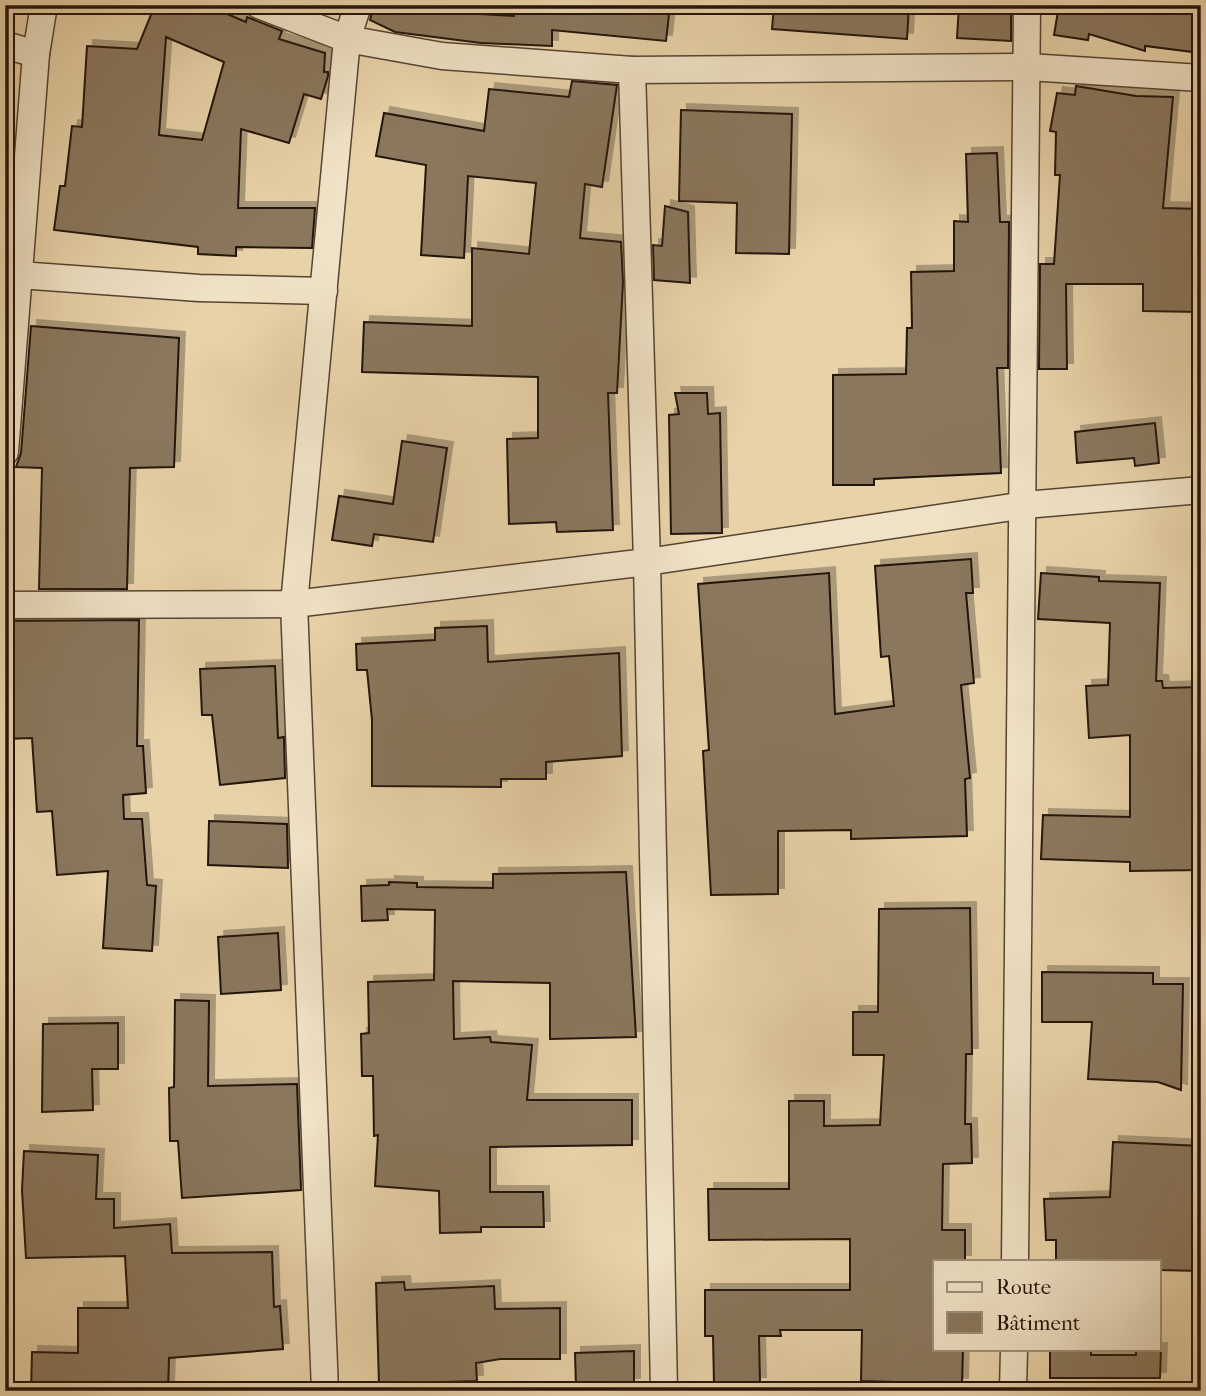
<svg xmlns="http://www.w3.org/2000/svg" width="1206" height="1396" viewBox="0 0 1206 1396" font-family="'IM FELL French Canon',serif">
<defs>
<filter id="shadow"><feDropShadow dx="6" dy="-6" stdDeviation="0" flood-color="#0004"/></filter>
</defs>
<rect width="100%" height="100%" fill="#e8d2a8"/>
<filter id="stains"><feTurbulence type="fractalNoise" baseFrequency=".00286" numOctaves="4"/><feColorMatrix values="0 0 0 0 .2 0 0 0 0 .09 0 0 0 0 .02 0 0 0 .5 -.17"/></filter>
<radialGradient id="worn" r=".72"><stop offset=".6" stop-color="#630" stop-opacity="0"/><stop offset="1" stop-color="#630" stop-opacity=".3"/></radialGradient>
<g fill="#8a775d" stroke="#24140b" stroke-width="2" fill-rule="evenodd" filter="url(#shadow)">
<path d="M 155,5 L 206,5 L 246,22 L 247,17 L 282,31 L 279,39 L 325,53 L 324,72 L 328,72 L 328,76 L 321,99 L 304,94 L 289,143 L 241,129 L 238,208 L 315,208 L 312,248 L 236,247 L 236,256 L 198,254 L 198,247 L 54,230 L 60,186 L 65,186 L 72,126 L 82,127 L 87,46 L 137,49 ZM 166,37 L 224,62 L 202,140 L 159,135 Z"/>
<polygon points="515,5 670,5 666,41 552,30 552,46 481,43 395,32 370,20 373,8 514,16"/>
<polygon points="774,5 909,5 907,39 772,29"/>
<polygon points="959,5 1011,5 1011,41 957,38"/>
<polygon points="1059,5 1201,5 1201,53 1145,46 1145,51 1089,34 1088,40 1054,35"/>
<polygon points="572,81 617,85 602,187 585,184 580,238 621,242 623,282 617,393 608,393 613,530 557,532 556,522 509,524 507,439 538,438 538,377 362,372 364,322 472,326 472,248 529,254 536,183 468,176 464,258 421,255 426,165 376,156 384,113 484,131 489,89 569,97"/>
<polygon points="1076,86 1136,96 1173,97 1163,208 1201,209 1201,312 1143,311 1143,284 1066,284 1067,369 1039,369 1040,264 1054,264 1060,175 1055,175 1056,132 1050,131 1057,93 1075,95"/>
<polygon points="681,110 792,114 789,254 736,253 737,203 679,201"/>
<polygon points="997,153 1000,222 1009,222 1008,368 997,368 1001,473 874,479 874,485 833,485 833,375 906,374 907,328 912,328 911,272 954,271 954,221 968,222 966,154"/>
<polygon points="665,206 688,212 690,283 654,280 653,245 662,246"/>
<polygon points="31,326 179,338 174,467 130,468 127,589 39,589 42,468 16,467 21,453"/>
<polygon points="675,393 707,393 708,414 720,413 722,533 671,534 669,415 679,414"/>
<polygon points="1155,423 1159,463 1135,466 1134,458 1077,463 1075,432"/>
<polygon points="402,441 447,448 433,542 374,534 372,546 332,540 339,496 393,504"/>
<polygon points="971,559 973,593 966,593 974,683 961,685 970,778 965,779 967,836 851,839 851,830 778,831 778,894 711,895 703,751 709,750 698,584 829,573 835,714 894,706 889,656 881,657 875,566"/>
<polygon points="1041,573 1099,577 1099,581 1160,583 1156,681 1162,681 1163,688 1201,687 1201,870 1130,871 1130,862 1041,859 1043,815 1130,817 1130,735 1089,738 1086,686 1108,685 1110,623 1038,619"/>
<polygon points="139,620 137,746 143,746 146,793 123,795 124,819 142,819 147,885 156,886 152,951 103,948 108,871 57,875 52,811 37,812 32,738 5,739 5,621"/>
<polygon points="487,626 488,662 619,653 622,756 546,762 546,779 501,779 501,787 372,786 372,720 367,670 357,670 356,644 435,640 435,628"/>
<polygon points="275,666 278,738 284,737 285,778 220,785 212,715 202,715 200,669"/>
<polygon points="209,821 287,824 288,868 208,865"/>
<polygon points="626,872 636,1037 550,1039 550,983 453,981 454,1039 490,1037 491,1042 532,1045 527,1100 632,1100 632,1145 490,1147 490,1192 543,1192 544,1227 481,1227 481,1232 440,1233 439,1191 375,1186 378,1135 374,1136 373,1076 362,1076 361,1034 369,1033 368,982 434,980 435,910 387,909 388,920 362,921 361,886 389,885 389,882 417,883 417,887 493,888 493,874"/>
<polygon points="970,908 972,1054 966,1054 965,1124 971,1124 972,1163 943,1164 942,1230 965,1230 965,1261 935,1261 935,1349 963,1349 962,1384 861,1381 862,1330 780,1330 781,1336 759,1336 760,1383 714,1384 713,1336 705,1336 705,1290 850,1290 850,1239 709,1240 708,1189 789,1189 789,1101 824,1101 824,1126 880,1125 884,1055 853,1055 853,1012 878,1012 879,909"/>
<polygon points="278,933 281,990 221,994 218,937"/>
<polygon points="1042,972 1153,973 1153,984 1183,984 1181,1090 1158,1082 1088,1079 1092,1022 1042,1022"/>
<polygon points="175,1000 209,1001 208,1086 297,1084 301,1190 182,1198 178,1141 170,1141 169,1088 174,1087"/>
<polygon points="118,1023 118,1069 92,1069 93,1110 42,1112 43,1024"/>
<polygon points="1113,1142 1201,1146 1201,1271 1159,1270 1159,1261 1056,1261 1056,1240 1046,1240 1044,1199 1110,1197"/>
<polygon points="24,1151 98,1155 96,1199 114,1199 114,1228 170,1224 172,1253 272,1252 274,1307 280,1306 283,1349 169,1358 168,1391 31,1391 32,1352 78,1353 78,1308 128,1308 125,1256 26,1258 22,1190"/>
<polygon points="404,1282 405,1290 494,1286 495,1309 560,1308 560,1359 500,1359 476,1363 477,1381 379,1384 376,1283"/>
<polygon points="1050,1349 1091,1349 1091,1355 1136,1355 1136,1349 1161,1349 1160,1378 1050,1378"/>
<polygon points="634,1351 634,1384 576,1386 575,1353"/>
</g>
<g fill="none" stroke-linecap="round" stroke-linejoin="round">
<defs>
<g id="street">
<polyline points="259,5 347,39 442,56 632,70 1028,67 1201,78"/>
<polyline points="5,45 36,54"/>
<polyline points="632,70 647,562 664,1391"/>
<polyline points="5,274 199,288 324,291"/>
<polyline points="5,452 36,54 44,5"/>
<polyline points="5,605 294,604 647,562 1025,505 1201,490"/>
<polyline points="1015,1261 1027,5"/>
<polyline points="325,1391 294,604 347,39 358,5"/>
<polyline points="1013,1391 1014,1349"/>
</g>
</defs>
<use href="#street" stroke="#554432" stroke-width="29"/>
<use href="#street" stroke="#f0e2c6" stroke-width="26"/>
</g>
<rect width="1206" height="1396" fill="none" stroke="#e8d2a8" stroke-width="28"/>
<rect x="7" y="7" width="1192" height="1382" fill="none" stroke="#24140b" stroke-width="3.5"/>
<rect x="14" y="14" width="1178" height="1368" fill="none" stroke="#24140b" stroke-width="2"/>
<rect x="933" y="1260" width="228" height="91" fill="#f0e2c6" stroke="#9e907b" stroke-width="2"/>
<rect x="947" y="1282" width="35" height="10" fill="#f0e2c6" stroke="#9e907b" stroke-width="2"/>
<text x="996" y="1294" font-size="21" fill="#24140b">Route</text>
<rect x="947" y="1312" width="35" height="21" fill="#8a775d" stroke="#9e907b" stroke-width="2"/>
<text x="996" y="1330" font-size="21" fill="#24140b">Bâtiment</text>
<rect width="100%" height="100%" filter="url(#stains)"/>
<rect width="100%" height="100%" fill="url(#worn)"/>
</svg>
